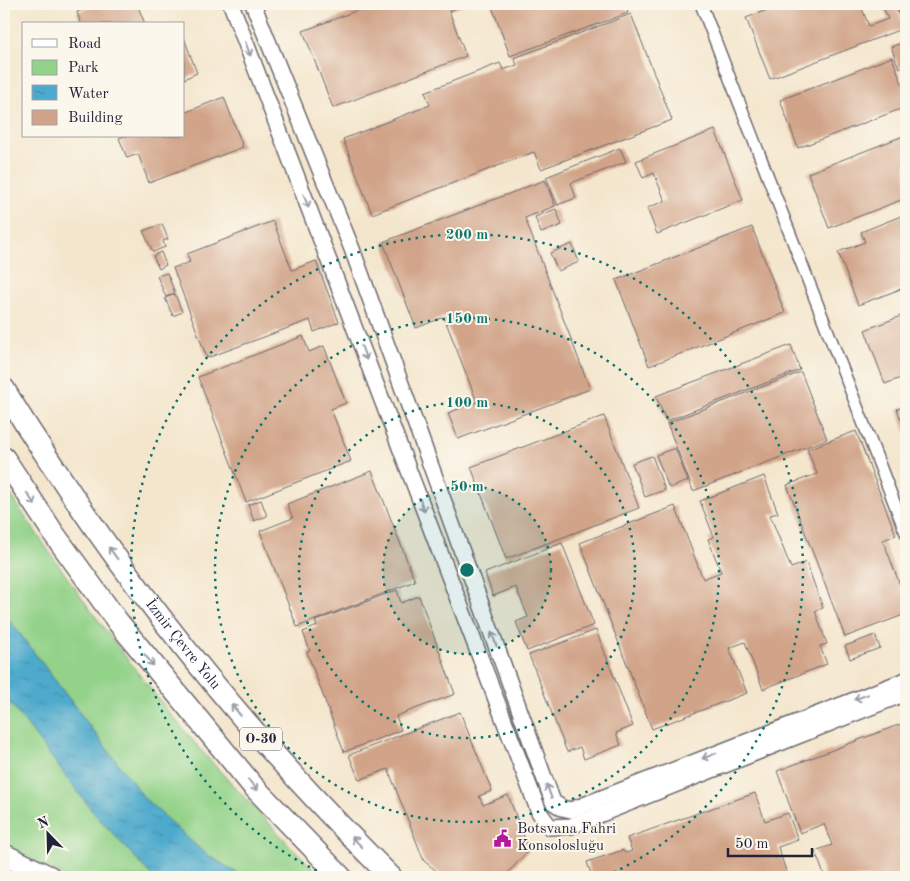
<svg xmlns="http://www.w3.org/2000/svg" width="910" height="881" viewBox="0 0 910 881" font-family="'Old Standard TT',serif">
<defs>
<pattern id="water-ripples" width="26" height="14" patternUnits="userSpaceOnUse" patternTransform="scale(1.25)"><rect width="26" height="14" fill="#4eaacc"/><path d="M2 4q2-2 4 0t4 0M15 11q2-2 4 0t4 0" fill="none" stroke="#408aa7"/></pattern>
</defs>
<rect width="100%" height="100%" fill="#fbf7ec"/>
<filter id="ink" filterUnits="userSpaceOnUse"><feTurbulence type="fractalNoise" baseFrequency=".02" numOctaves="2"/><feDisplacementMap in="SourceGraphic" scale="10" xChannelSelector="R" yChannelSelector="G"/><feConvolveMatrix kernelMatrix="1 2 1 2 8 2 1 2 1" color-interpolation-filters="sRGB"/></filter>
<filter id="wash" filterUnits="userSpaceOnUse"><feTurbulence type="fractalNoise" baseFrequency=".0096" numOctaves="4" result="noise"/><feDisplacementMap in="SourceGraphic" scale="20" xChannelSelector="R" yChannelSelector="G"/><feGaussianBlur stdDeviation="1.12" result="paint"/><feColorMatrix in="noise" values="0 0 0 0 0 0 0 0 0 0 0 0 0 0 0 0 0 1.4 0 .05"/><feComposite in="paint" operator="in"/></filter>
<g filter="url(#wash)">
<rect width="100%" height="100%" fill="#f4e6cd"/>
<g fill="#93d289" stroke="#5a7a62">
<path d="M 4,485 C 59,568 116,648 179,724 C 223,778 273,827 321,877 L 243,877 L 203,852 L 145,799 L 4,613 Z"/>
<polygon points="4,695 94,813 153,877 66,877 4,848"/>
</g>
<polygon fill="url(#water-ripples)" stroke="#386684" points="4,613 145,799 203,852 243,877 153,877 94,813 4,695"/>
<g id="blocks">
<g fill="#d1a489">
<polygon points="97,4 137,4 145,24 81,24 77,12"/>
<polygon points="374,4 468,4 449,11 466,56 333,108 303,31"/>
<polygon points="491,4 625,4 628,13 510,56"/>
<polygon points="783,4 860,4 869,26 888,19 882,4 895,4 904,28 770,79 746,18"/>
<polygon points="896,4 906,4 906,30"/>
<polygon points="631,14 672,120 541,169 534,152 372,214 343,139 430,105 425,92 500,63 503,70 517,65 514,58"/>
<polygon points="184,38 197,73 184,79"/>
<polygon points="906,41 906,65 899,68 891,47"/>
<polygon points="892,57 906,94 906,107 798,148 780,100"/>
<polygon points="224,97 243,147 149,183 138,154 127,158 119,138 124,136 184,136 184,113"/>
<polygon points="715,130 743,200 657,234 647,208 665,201 654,173 643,178 636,161"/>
<polygon points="906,135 906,198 829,228 808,173"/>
<polygon points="620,148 626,162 571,183 576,198 557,205 546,177"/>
<polygon points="545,180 555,206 525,218 590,389 458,439 448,413 477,402 444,317 416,328 383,242"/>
<polygon points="556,209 562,225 541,233 535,217"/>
<polygon points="906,214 906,287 858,305 838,252 865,242 861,232"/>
<polygon points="273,221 292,270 316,261 339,322 314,332 310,320 207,358 173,268 190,262 187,254"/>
<polygon points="162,224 168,239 163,241 165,247 153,252 143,231"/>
<polygon points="752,227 785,313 649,366 616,280"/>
<polygon points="572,244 579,262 558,271 550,253"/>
<polygon points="161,252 166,265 159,269 153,256"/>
<polygon points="167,273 175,293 166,297 157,276"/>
<polygon points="175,294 182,312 173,316 165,298"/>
<polygon points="906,314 906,376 885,384 865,330"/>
<polygon points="303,336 309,352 324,346 346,403 331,409 351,461 246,502 198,377"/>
<polygon points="791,345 800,370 666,421 656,396"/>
<polygon points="801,372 827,439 693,491 667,423"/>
<polygon points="906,406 906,433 897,409"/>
<polygon points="604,416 639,508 506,559 471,467"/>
<polygon points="856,431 896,535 883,540 906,601 906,614 845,637 787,485 817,474 807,449"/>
<polygon points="675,448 688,481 669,488 656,455"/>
<polygon points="652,456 665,490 645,497 632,463"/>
<polygon points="372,471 415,581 297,627 260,531 293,518 287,504"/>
<polygon points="764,476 778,513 770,515 791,568 806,562 823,608 815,611 827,644 820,646 827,664 763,689 745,642 729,648 747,693 652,729 580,543 675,506 703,579 721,572 708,539 714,537 700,501"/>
<polygon points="261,500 267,516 254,521 248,505"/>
<polygon points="562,543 594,625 527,651 516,622 528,617 516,587 493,596 485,573"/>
<polygon points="397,590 401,603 419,596 455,694 396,716 401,730 344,752 307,652 310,651 303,632 317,626 315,621"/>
<polygon points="596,630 633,726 616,733 621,745 584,759 580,747 567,752 529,655"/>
<polygon points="875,635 880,648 850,659 845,646"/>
<polygon points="460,712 492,791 479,796 483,805 508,795 529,850 504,877 444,877 424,861 388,769 359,780 349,755"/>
<polygon points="906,722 906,877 825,877 815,851 832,845 824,824 800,833 777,771"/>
<polygon points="755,793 765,821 788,813 798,840 778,847 788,877 592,877 587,862 623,850 625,853 632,851 627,838"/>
</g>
</g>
</g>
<g filter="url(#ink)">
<use href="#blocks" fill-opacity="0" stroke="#6c676e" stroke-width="1"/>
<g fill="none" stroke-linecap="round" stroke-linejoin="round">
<defs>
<polyline id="minor" points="701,4 906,533"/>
<g id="tertiary">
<polyline points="231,4 539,812 550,827 571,826 906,693"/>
<polyline points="253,4 352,249 553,802 562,808 571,810 906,680"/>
</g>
<g id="motorway">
<path id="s1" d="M 4,389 C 20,417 38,443 55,469 C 152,617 266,753 391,877"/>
<polyline points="4,458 54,534 118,622 253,786 341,877"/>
<polyline points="4,855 50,877"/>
</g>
</defs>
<use href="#minor" stroke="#6c676e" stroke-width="14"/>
<use href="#tertiary" stroke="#6c676e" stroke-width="18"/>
<use href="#motorway" stroke="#6c676e" stroke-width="24"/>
<use href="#minor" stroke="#fff" stroke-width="11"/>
<use href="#tertiary" stroke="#fff" stroke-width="15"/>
<use href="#motorway" stroke="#fff" stroke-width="21"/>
</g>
<defs><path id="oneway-shaft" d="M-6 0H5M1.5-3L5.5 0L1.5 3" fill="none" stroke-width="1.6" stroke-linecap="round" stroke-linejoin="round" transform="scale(1.25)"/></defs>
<g stroke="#9c9ca7">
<use href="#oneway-shaft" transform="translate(248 49) rotate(69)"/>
<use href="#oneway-shaft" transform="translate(306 201) rotate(69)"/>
<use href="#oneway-shaft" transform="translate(364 353) rotate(69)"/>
<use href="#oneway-shaft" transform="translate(31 499) rotate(56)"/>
<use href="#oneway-shaft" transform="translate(422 505) rotate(69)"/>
<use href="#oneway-shaft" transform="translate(113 553) rotate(-126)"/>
<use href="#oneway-shaft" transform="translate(494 639) rotate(-110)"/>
<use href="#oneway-shaft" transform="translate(149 660) rotate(51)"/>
<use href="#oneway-shaft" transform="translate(861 697) rotate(159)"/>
<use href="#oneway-shaft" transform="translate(236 710) rotate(-130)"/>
<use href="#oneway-shaft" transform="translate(709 756) rotate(159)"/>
<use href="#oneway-shaft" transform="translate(253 785) rotate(48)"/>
<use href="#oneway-shaft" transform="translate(549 791) rotate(-110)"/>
<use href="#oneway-shaft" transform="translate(357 842) rotate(-134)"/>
</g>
</g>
<circle cx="467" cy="570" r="84" fill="#0f766e" fill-opacity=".12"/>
<g fill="none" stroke="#0f766e" stroke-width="2.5" stroke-dasharray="2.5 5">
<circle cx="467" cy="570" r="84"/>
<circle cx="467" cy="570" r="168"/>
<circle cx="467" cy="570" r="252"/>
<path d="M330 877A336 336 0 1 1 604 877"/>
</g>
<defs>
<symbol id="civic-bare" viewBox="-9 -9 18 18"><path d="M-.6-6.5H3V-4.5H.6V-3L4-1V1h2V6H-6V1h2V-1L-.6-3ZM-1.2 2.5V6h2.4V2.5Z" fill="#b5179e" stroke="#fbf7ec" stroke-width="2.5" paint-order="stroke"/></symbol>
</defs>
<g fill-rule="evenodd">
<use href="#civic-bare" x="490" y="826" width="25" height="25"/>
</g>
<g text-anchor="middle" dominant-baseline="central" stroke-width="4" stroke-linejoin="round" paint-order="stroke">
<rect fill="#fbf7ec" stroke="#636270" stroke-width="1" x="240" y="727.5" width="42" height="23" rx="4"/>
<g font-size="14" font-weight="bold" fill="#22223b">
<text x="261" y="739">O-30</text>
</g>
<g font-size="15" fill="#22223b" stroke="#fbf7ec">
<text stroke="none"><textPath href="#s1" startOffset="312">İzmir Çevre Yolu</textPath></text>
</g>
<g font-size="15" fill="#22223b" stroke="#fbf7ec" text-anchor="start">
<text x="517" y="829">Botsvana Fahri<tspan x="517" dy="17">Konsolosluğu</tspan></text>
</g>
</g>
<circle cx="467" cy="570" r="8" fill="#0f766e" stroke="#fbf7ec" stroke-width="2.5"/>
<g font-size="15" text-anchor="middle" font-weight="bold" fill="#0f766e" stroke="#fbf7ec" stroke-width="4" stroke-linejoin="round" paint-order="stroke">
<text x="467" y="239">200 m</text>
<text x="467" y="323">150 m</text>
<text x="467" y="407">100 m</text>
<text x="467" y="491">50 m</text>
</g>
<rect width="910" height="881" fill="none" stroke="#fbf7ec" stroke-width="20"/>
<rect x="22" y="22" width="162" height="115" fill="#fbf7ec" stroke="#a4a2a5"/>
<rect x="32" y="39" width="25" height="8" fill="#ffffff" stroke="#a4a2a5"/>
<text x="68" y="48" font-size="15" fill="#22223b">Road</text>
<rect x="32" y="60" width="25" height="15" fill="#93d289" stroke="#a4a2a5"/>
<text x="68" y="72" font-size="15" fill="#22223b">Park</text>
<rect x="32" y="85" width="25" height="15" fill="url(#water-ripples)" stroke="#a4a2a5"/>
<text x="68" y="98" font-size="15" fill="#22223b">Water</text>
<rect x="32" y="110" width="25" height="15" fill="#d1a489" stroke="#a4a2a5"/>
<text x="68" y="122" font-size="15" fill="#22223b">Building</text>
<g transform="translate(48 834) rotate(337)" stroke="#fbf7ec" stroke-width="4" paint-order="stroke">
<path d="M0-4L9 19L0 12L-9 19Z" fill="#22223b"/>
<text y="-8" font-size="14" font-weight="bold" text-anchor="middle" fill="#22223b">N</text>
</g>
<path d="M728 848v8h84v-8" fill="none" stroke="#22223b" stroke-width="2.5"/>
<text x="735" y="848" font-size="15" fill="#22223b" stroke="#fbf7ec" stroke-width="4" paint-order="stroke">50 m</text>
</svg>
